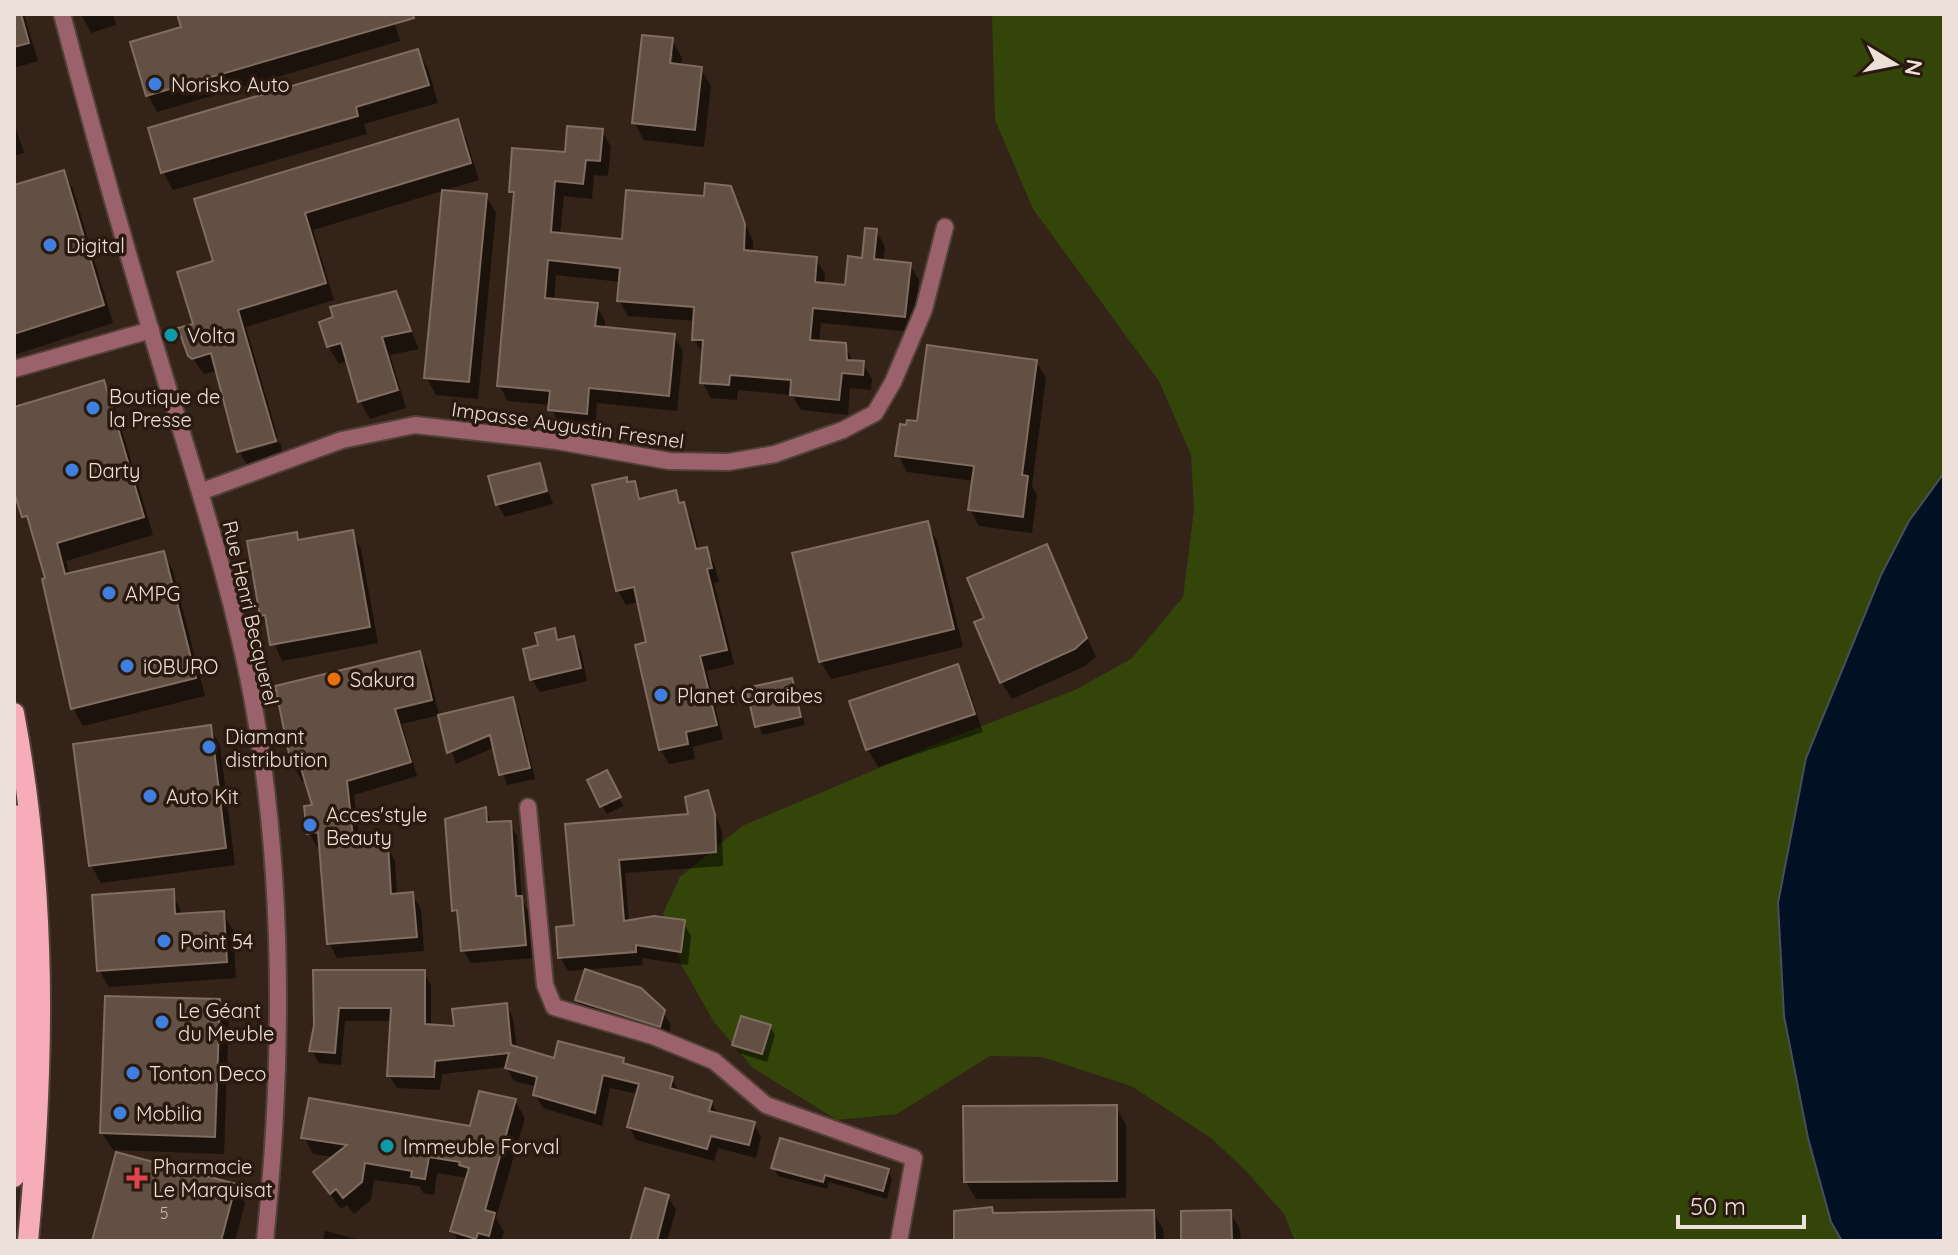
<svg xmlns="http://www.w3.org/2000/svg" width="1958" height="1255" viewBox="0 0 1958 1255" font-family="Quicksand,sans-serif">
<rect width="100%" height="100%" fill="#342318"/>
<polygon fill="#334509" points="992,14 1944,14 1944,473 1909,521 1881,575 1806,758 1831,1222 1842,1241 1295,1241 1284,1214 1246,1171 1211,1138 1131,1086 1042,1057 990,1056 897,1114 837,1120 753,1068 714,1022 682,966 663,913 680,877 742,826 948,739 1075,690 1131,659 1183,597 1194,510 1191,455 1159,381 1033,209 995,120"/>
<polygon fill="#011123" stroke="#484f5a" stroke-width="2" points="1944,473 1944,1241 1842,1241 1831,1222 1808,1138 1784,1016 1778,903 1806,758 1881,575 1909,521"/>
<g fill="#0007" fill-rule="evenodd">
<polygon points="14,14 24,14 38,61 14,68"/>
<polygon points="81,14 113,14 116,25 91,33"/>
<polygon points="179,14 392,14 400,41 157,112 148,95 184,28"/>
<path d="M 672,40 L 682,58 L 681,67 L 701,69 L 711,86 L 704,147 L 644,140 L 634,122 ZM 669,54 L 673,54 L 671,74 L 667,73 Z"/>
<polygon points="418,51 428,69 438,103 364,124 367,134 173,190 163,172"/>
<polygon points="14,122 24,153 14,156"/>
<polygon points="457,122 466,138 479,180 313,230 334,300 246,327 278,438 240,449 240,453 280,442 284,458 249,468 239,451 217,371 204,374 188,352 215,262"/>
<polygon points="602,131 611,147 608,176 594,175 592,199 564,196 560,235 624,241 730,188 753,241 753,253 816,259 825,274 824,285 847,288 876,231 885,246 883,262 910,265 919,280 913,332 821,323 819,343 844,345 853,361 863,363 872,379 871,390 850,388 848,415 801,410 792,395 738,390 737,400 711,398 702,382 704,356 694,339 696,321 628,316 619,300 621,282 556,275 554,301 596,305 605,321 605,329 674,336 683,351 677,411 597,403 595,429 559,425 550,405 508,401 499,385 515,199 511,191"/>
<polygon points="63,172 73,189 113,323 14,355 14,187"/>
<polygon points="486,196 496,213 478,399 436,395 426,377"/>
<polygon points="395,293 419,349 390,355 406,408 370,419 360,401 348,361 339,364 328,346"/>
<polygon points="1036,361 1046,378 1032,486 1037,495 1032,533 979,526 970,509 974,481 907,472 898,455 919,423"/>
<polygon points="103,382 113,400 153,535 66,561 70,575 163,553 173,571 205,696 83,726 73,708 48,580 14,484 14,399 19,407"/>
<polygon points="539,466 553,504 505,517 497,504"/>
<polygon points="634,483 643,501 675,493 691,518 699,550 706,549 714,563 719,582 714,583 734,664 707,671 723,739 693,747 695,759 669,764 661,750 638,646 648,644 639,602 626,605 618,591 628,484"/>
<polygon points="927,523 937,541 963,647 831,679 821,662 795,555"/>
<polygon points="352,532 361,549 378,643 282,661 262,615 296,534 300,541"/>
<polygon points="1046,546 1096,657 1085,666 1012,699 1001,682 986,619"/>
<polygon points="554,630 560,642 573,639 581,651 587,681 540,692 532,680 526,651 541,646"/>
<polygon points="419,653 428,668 439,715 402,724 417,776 354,795 360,848 387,846 395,861 397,895 412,894 421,909 424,951 337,958 329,943 321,847 317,847 309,833 315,807 306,780 302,781 294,767"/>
<polygon points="957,667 967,684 983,732 878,767 868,750 852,703"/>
<polygon points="792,680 805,725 762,735 749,689"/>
<polygon points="512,700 519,711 535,779 507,785 495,747 456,764 441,717"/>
<polygon points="210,728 220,745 235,865 101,883 91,865"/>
<polygon points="611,781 623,806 607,814 602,806"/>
<polygon points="707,793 722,831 723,866 625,873 629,922 683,922 691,936 688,965 642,958 643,965 568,971 560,957 577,927 568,826 690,815"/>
<polygon points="485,810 493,824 509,823 517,836 522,899 528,911 532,958 471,963 463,950 460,920 454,910"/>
<polygon points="172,891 183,916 223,913 233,930 236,978 109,987 99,970"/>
<polygon points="315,972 424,972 431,985 431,1027 456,1028 506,1005 513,1018 517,1049 555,1060 623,1060 626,1066 672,1079 680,1093 711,1102 719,1116 754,1124 761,1137 756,1158 718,1148 714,1161 636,1140 629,1127 638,1094 610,1088 602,1126 543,1108 535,1094 537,1087 514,1081 506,1067 442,1074 440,1090 397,1088 389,1075 392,1021 345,1021 341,1065 319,1063 311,1050 316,1025"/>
<polygon points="577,1000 663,1012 671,1025 667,1039 584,1012"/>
<polygon points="219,1001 229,1019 224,1154 113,1150 102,1133"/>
<polygon points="770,1027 775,1035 767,1062 739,1053 734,1045"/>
<polygon points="515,1101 525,1118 496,1218 504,1232 501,1241 458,1241 453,1231 468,1178 437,1173 434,1195 423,1193 419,1186 374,1180 371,1200 354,1214 347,1205 341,1209 315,1173 334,1157 313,1154 304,1137 472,1129"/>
<polygon points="1116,1107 1126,1125 1126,1198 976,1199 966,1182"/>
<polygon points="774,1168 888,1171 892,1179 887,1199 829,1182 827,1189 778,1176"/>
<polygon points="235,1186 245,1203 235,1241 95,1241"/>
<polygon points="668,1197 676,1210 667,1241 632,1241"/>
<polygon points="991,1209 994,1215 1153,1212 1163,1229 1164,1241 956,1241"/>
<polygon points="1230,1212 1240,1230 1241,1241 1183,1241"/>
<polygon points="325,1231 364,1241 323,1241"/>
</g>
<g fill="#635044" stroke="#806c60" stroke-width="2">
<polygon points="14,14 21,14 29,43 14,47"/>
<polygon points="177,14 413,14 414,18 146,96 130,42 181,27"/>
<polygon points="642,35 673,38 670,63 702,67 695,130 632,123"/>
<polygon points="418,49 429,85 356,107 358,116 161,173 148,128"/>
<polygon points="458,119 471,163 305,213 326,283 238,310 276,441 237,452 211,353 192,359 188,356 178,328 193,324 177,272 213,261 194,199"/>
<polygon points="567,126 603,129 600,161 586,160 583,184 555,181 551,232 622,239 626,190 704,196 705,183 731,186 745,224 744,250 817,257 815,282 845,285 848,256 862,258 865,228 877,229 874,259 911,263 905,317 813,308 810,340 846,343 847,360 864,361 863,375 842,373 839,400 790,395 791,380 730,375 729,385 700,383 703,340 692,340 694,307 617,301 620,268 548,260 545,298 598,303 595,326 675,334 669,396 589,388 587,414 548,410 550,391 497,386 514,192 509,192 512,148 565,152"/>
<polygon points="64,170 104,305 14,334 14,185"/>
<polygon points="442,190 487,194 469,382 424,378"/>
<polygon points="396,291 411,331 382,337 398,390 358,402 341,343 327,347 319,322 333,317 330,307"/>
<polygon points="927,345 1037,360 1022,475 1028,476 1023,517 968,510 974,466 895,456 900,424 906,425 907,420 917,421"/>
<polygon points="104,380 144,517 57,543 65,574 164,551 196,678 71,709 42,579 45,578 27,516 22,517 14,492 14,407"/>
<polygon points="540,463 547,491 496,505 488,476"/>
<polygon points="627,477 627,482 635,481 639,499 676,490 679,503 684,502 696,549 707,547 712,568 707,569 727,650 700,656 717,725 686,732 688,744 659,750 635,645 646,642 634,587 616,591 592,485"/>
<polygon points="928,521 954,629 819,662 792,553"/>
<polygon points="353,530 370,627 270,645 265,615 260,616 247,541 297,532 298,540"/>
<polygon points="1047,544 1087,638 1075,649 1000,683 974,622 984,618 967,578"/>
<polygon points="555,628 557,640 574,636 581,668 530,680 523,649 538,645 535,633"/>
<polygon points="420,651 432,700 395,709 411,762 347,781 354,846 388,844 391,894 413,892 417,937 327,944 318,832 307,834 304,806 312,805 300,765 292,768 275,686"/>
<polygon points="958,664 975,714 866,750 849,701"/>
<polygon points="792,678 801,717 755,727 746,688"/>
<polygon points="513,697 530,768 499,775 490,735 447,753 438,715"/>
<polygon points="211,725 226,848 89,866 73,744"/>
<polygon points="607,770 621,797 600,807 587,780"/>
<polygon points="708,790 715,815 716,852 619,860 624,921 654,916 685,920 681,952 636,945 636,952 558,958 556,927 574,925 565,824 688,814 685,797"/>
<polygon points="486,807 487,822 511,821 516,896 522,896 526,945 461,951 457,910 452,911 445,819"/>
<polygon points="174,889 175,914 224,911 227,962 97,971 92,895"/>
<polygon points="585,969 641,988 665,1010 660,1027 575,1000"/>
<polygon points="313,970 425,970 425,1024 454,1026 452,1009 507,1003 511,1045 554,1058 558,1041 624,1058 623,1063 673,1077 670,1088 712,1101 709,1111 755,1122 749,1145 711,1136 707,1149 627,1127 639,1084 603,1075 595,1113 533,1095 537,1077 505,1068 509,1053 435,1061 434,1077 387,1076 391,1008 339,1008 335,1053 309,1051 314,1025"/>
<polygon points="105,996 220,999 215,1137 100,1133"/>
<polygon points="741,1016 771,1025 762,1054 732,1045"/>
<polygon points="479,1091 516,1099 485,1210 495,1213 489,1236 478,1233 476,1239 450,1231 469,1168 459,1165 460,1162 429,1157 425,1179 411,1177 412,1171 365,1163 362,1182 343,1198 336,1189 330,1194 313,1172 347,1145 301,1138 309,1098 470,1126"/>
<polygon points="1117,1105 1117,1181 964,1182 963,1106"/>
<polygon points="780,1138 889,1169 883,1191 825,1175 823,1182 771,1168"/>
<polygon points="116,1152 236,1184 221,1241 92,1241"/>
<polygon points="645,1188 669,1195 657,1241 630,1241"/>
<polygon points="992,1207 993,1213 1154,1210 1155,1241 954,1241 954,1211"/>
<polygon points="1231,1210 1232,1241 1181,1241 1181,1211"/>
</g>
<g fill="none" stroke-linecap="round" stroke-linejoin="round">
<defs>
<g id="minor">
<path d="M 62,14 C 94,136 128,257 165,378 C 199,489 235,599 255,713 C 285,887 283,1066 265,1241"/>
<polyline points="14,369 151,330"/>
<polyline points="200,492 342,440 415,425 557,441 669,461 729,462 775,454 843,430 875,413 893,382 924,309 945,227"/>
<polyline points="528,807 545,985 554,1007 653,1036 714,1061 766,1105 914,1158 899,1241"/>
</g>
<g id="primary">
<path d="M 14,713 C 47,889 45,1063 28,1241"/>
<path d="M 14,815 C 31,934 27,1057 14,1177"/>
</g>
</defs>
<use href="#minor" stroke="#514137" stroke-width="20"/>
<use href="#primary" stroke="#514137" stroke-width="24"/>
<use href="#minor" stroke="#9c626c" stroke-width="16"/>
<use href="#primary" stroke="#f7adb9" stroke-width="20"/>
</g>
<g fill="#3f7fe0" stroke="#29190f" stroke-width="3">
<circle cx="155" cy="84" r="8"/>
<circle cx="50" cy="245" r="8"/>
<circle cx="93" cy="408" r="8"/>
<circle cx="72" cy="470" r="8"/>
<circle cx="109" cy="593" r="8"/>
<circle cx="127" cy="666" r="8"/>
<circle cx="661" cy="695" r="8"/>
<circle cx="209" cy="747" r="8"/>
<circle cx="150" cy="796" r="8"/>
<circle cx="310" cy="825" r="8"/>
<circle cx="164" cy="941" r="8"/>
<circle cx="162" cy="1022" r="8"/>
<circle cx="133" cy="1073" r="8"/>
<circle cx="120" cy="1113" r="8"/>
</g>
<g fill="#0f9aa8" stroke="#29190f" stroke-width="3">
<circle cx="171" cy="335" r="8"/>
<circle cx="387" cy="1146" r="8"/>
</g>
<circle fill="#e8710a" stroke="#29190f" stroke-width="3" cx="334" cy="679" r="8"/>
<path fill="#e0444e" stroke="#29190f" stroke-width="3" d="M133 1166h8v8h8v8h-8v8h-8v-8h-8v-8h8z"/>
<g text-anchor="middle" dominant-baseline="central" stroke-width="7" stroke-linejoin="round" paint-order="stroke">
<g font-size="16" fill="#cabcb4">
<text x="164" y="1213">5</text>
</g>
<g font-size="20" fill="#ece0d9" stroke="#29190f" text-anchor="start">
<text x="171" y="84">Norisko Auto</text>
<text x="66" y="245">Digital</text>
<text x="187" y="335">Volta</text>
<text x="109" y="396">Boutique de<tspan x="109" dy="23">la Presse</tspan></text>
<text x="88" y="470">Darty</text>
<text x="125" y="593">AMPG</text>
<text x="143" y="666">iOBURO</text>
<text x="350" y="679">Sakura</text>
<text x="677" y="695">Planet Caraibes</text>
<text x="225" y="736">Diamant<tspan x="225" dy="23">distribution</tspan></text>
<text x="166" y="796">Auto Kit</text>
<text x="326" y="814">Acces'style<tspan x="326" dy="23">Beauty</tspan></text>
<text x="180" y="941">Point 54</text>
<text x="178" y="1010">Le Géant<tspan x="178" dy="23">du Meuble</tspan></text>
<text x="149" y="1073">Tonton Deco</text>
<text x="136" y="1113">Mobilia</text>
<text x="403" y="1146">Immeuble Forval</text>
<text x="153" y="1166">Pharmacie<tspan x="153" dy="23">Le Marquisat</tspan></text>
</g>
<g font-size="20" fill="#ece0d9" stroke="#29190f">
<text transform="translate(568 425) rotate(8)">Impasse Augustin Fresnel</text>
<text transform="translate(251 613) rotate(77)">Rue Henri Becquerel</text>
</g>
</g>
<rect width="1958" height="1255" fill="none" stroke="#ece0d9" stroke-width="32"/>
<g transform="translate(1894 64) rotate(100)" stroke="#29190f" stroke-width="6" paint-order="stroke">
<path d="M0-6L14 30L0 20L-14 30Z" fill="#ece0d9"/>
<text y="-12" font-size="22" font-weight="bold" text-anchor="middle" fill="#ece0d9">N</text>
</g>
<path d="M1678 1215v12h126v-12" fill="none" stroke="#ece0d9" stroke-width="4"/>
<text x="1690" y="1215" font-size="24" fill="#ece0d9" stroke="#29190f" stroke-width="6" paint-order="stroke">50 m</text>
</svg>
